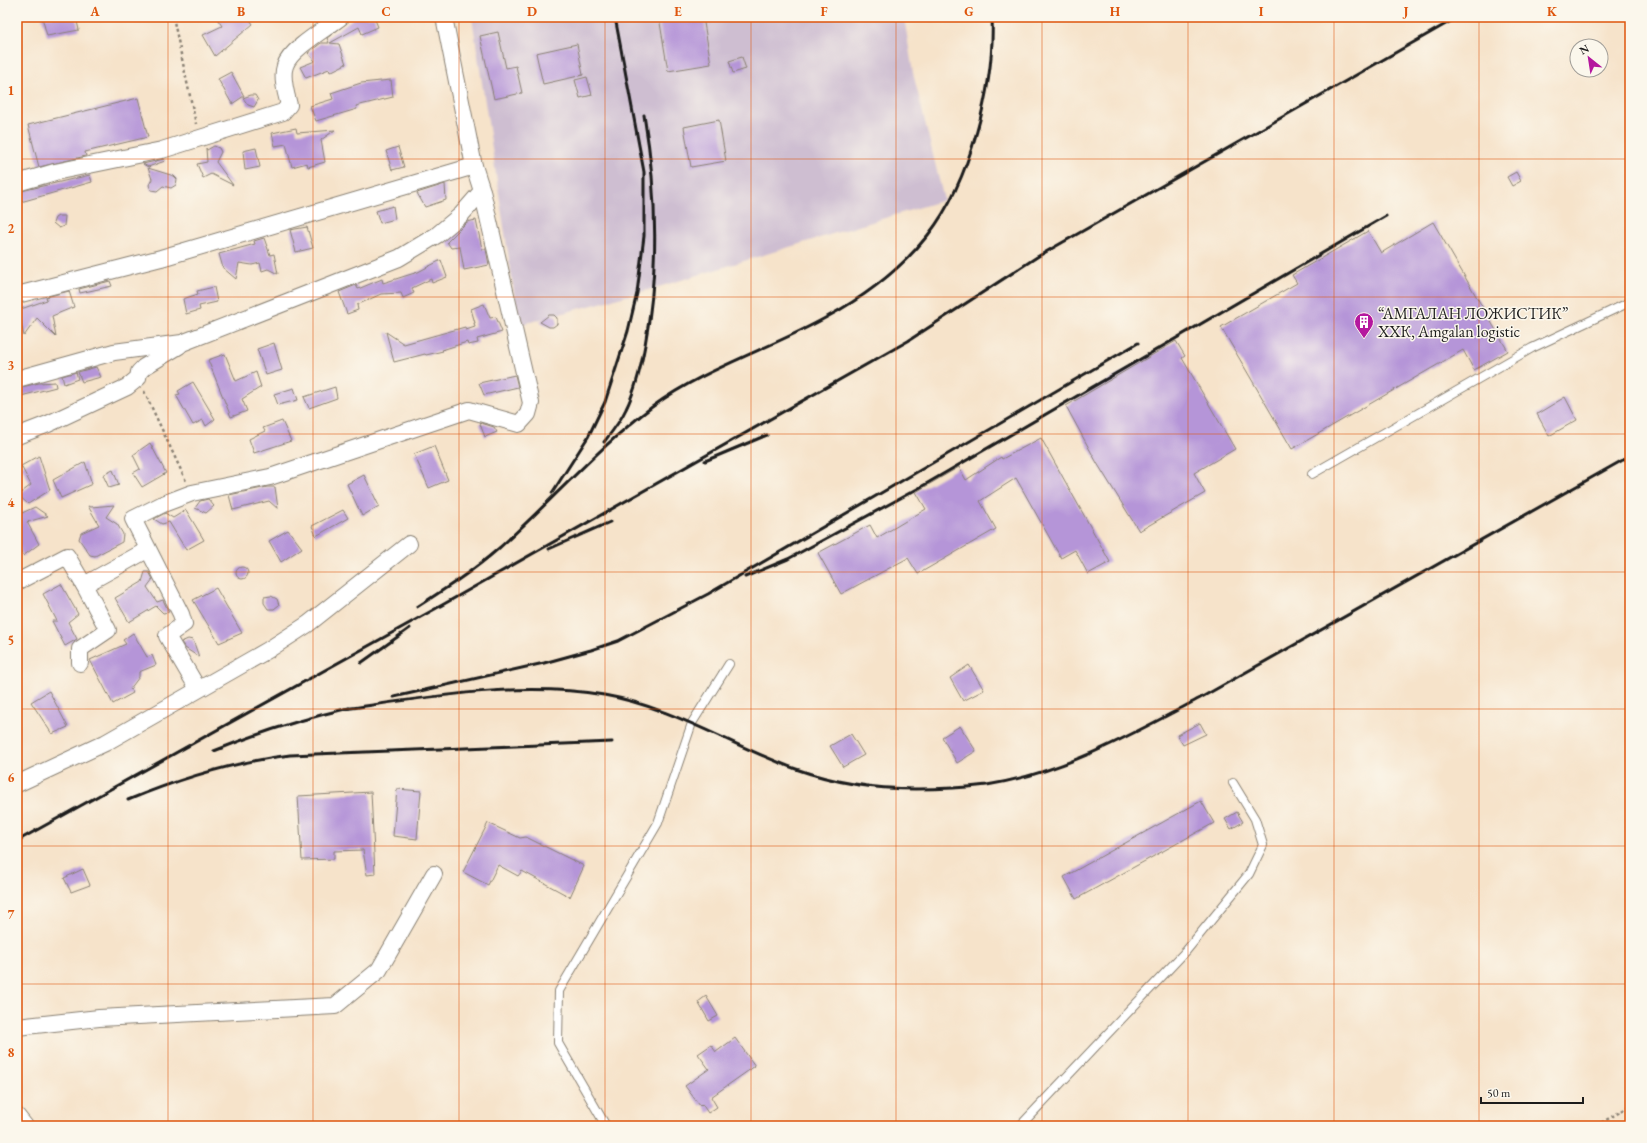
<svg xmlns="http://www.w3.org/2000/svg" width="1647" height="1143" viewBox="0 0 1647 1143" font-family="'EB Garamond',serif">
<rect width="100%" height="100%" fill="#fbf7ec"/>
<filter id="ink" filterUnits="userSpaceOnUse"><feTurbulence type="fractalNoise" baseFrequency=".025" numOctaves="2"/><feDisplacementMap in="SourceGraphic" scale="8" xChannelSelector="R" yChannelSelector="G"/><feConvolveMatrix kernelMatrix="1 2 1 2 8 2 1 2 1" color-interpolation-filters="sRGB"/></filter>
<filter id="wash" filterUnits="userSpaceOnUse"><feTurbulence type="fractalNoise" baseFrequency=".012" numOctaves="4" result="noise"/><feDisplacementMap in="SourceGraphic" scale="16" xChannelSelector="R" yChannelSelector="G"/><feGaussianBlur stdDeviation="0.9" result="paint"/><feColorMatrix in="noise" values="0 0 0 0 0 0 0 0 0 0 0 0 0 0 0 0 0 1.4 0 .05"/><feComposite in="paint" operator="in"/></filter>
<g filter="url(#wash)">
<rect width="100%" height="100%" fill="#f6e3ca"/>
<polygon fill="#cebed1" points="472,17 904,17 913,73 944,200 652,289 563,313 549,315 546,318 519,325"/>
<g id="blocks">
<g fill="#b595d8">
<polygon points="42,17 76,17 79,30 47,36"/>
<polygon points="216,17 248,17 253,24 215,56 203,35 222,26"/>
<polygon points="355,17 374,17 378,27 362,34 359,27 330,43 339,44 346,64 330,72 329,69 306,78 300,67 315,61 308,53 321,43 329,43 327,38"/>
<polygon points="659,17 703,17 711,64 668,71"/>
<polygon points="498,32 506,68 516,66 522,93 494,99 480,36"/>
<polygon points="577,44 583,75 543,84 536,53"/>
<polygon points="742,57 746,69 733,73 729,61"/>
<polygon points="231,72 244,96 232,104 218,79"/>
<polygon points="587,77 592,95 580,98 575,80"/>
<polygon points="391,80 393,97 356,106 357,109 316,121 310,106 333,99 331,93 361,83"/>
<polygon points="251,95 255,95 258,100 254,107 248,105 243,98"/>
<polygon points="138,98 148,137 85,152 86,156 39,167 28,125"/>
<polygon points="719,120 726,161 691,167 684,127"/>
<polygon points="296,128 297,133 335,130 321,140 325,162 308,167 307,163 292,167 286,144 275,146 272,133"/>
<polygon points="214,146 219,148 221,152 216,162 233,185 211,174 203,178 197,164 207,162 206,148 207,150"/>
<polygon points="398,147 404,167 392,170 386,151"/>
<polygon points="256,148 260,167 245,170 243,151"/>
<polygon points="164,159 165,161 148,167 143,164"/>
<polygon points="148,168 174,176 177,179 176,185 171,188 163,186 157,191 151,190 149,185 152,179"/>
<polygon points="1516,172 1521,181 1512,186 1507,177"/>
<polygon points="90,175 92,182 17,203 17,192"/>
<polygon points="445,184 446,200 425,207 417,193"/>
<polygon points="393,206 395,219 380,223 376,211"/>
<polygon points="58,216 65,216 64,226 59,228 53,223 55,218"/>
<polygon points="476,220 482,249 486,249 489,265 464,270 460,247 451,248 447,242 467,222"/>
<polygon points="1433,222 1508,351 1474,370 1463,350 1292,449 1221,327 1297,283 1292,275 1368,231 1381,253"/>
<polygon points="307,227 313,248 296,252 290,230"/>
<polygon points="264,238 270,255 274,254 278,274 268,269 262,271 260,263 252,265 239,263 236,279 223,268 219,254 255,244 254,241"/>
<polygon points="441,260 447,277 432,283 431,279 412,288 414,293 403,298 401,293 381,294 357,305 358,310 347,314 339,292 356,285 358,289 382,279 383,283 418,272"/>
<polygon points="110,281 112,286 80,293 79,289"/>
<polygon points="214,287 217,302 199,306 200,310 186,314 183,299 198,294 197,291"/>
<polygon points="69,291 74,307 52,316 56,337 37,318 24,336 18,310 47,300 46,297"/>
<polygon points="484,304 490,318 496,317 502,332 477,339 478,343 468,345 467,342 442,350 443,351 426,355 425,354 394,362 386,332 404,344 465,327 466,330 475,327 474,323 475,323 471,309"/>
<polygon points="549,315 554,315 557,318 557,324 553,327 549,327 540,322"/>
<polygon points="1176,341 1185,356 1182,358 1235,449 1194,473 1205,493 1139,531 1097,463 1066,406"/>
<polygon points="274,343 282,370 266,375 257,349"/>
<polygon points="225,354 236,381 256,372 261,387 242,399 247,411 231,417 208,360"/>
<polygon points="96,367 101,377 82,382 78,372"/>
<polygon points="76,372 78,379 64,384 62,376"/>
<polygon points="515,375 518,387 484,395 479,383"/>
<polygon points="55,382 56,387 17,397 17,388 39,383"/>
<polygon points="193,382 215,419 206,426 203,420 193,425 176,395 180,394 178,391"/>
<polygon points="335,387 337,398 309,408 304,397"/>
<polygon points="294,388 298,400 278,405 274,394"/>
<polygon points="1565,397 1577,420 1549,436 1537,414"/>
<polygon points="282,421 291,441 254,453 249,439 265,431 263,428"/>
<polygon points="481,423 494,427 497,432 485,437 480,424"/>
<polygon points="1041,438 1110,562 1088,574 1075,550 1061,558 1016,478 980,501 996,529 918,574 908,558 841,594 818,553 870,525 877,538 926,509 916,492 959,467 966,480 1001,457 1002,459"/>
<polygon points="150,443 166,473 142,487 133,473 140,469 133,455"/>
<polygon points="434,446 448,480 429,488 414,454"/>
<polygon points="39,456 50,490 28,504 18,495 31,485 21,466"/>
<polygon points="85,462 92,484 61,498 53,480"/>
<polygon points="113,470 119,485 109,488 103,475"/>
<polygon points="364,475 379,506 362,516 347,484"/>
<polygon points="267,487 275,487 278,509 269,501 233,510 229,495"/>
<polygon points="208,499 214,506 206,513 195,508 200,501"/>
<polygon points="17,503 22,513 35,507 48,516 27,522 39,544 23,556 17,545"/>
<polygon points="114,505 106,517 117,524 123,534 122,542 95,556 90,555 79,539 81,533 99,525 88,506 91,507"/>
<polygon points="186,510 204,540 186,550 169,522 162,524 154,519 165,513 173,518"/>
<polygon points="343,510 348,518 316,536 312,526"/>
<polygon points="288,530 302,548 281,562 269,541"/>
<circle cx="242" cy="573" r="6"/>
<polygon points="145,572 149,572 153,579 147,587 157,602 163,600 169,612 163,613 156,606 129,622 115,598 142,582"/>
<polygon points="61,584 78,614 68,622 77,639 65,646 52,621 57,621 43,594"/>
<polygon points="216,588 242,633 219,643 193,600"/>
<polygon points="271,596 277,599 279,605 274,609 268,609 264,603 264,597"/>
<polygon points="133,633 147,657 152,655 156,665 139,672 139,677 130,689 133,693 113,704 90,660 126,644 123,640"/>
<polygon points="188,639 193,640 199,657 185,648 181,642"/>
<polygon points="969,665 984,690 963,701 950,678"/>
<polygon points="49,691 68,727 52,734 31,702"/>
<polygon points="1200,723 1206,734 1183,745 1177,735"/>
<polygon points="960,726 976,751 957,763 942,737"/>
<polygon points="851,734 864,755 843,767 830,746"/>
<polygon points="397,789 421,791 417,839 393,836"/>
<polygon points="371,792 375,874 367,875 363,850 334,851 334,859 302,860 298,796"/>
<polygon points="1201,801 1214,823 1076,899 1064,877"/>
<polygon points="1237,812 1243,822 1231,829 1225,819"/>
<polygon points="488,823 520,838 526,837 584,866 570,897 522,871 518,876 498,865 488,885 463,872"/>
<polygon points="83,869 90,885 71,892 64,878"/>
<polygon points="706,996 718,1016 709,1021 698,1002"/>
<polygon points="735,1038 755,1066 711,1097 717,1107 708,1113 702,1104 700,1106 685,1086 709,1069 698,1054 711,1045 716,1052"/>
</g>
</g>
</g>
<g filter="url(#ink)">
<use href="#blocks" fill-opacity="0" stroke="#898073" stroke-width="1"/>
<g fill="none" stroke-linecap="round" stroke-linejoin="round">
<defs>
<g id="lane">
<polyline points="1312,474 1532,348 1630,302"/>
<polyline points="606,1126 558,1043 559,991 658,823 692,723 729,664"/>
<polyline points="1020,1126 1186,951 1249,874 1263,845 1255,819 1233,783"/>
</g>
<g id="street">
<path d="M 17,183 L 55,172 L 162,150 L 283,112 L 289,105 C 286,94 281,77 285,66 C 290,49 327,28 341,17"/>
<polyline points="17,295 161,258 474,166"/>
<polyline points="17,379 114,352 182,343 399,258 437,235 461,215 482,191"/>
<polyline points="17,436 48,424 127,387 138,378 139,372 144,367 179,346"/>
<polyline points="17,582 67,556 84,585 147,550"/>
<polyline points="80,663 80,649 108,630 84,585"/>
<polyline points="198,689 167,636 184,624 181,614 133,519 163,504 192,493 270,477 469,410 519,424 528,414 531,403 482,191 474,166 444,17"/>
<polyline points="17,784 105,743 268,650 308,624 409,544"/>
<polyline points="17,1027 99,1018 335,1006 379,970 434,874"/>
<polyline points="17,1116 25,1126"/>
</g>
</defs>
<use href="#lane" stroke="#898073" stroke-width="10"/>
<use href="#street" stroke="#898073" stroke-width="18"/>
<g stroke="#898073" stroke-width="2.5" stroke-dasharray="3 3" stroke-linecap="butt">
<polyline points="173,17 196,124"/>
<polyline points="144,391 186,481"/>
<polyline points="1596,1126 1630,1106"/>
</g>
<use href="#lane" stroke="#fff" stroke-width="8"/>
<use href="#street" stroke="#fff" stroke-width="16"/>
<g stroke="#1c1c1c" stroke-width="3">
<path d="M 604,442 C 612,432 621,420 626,409 C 636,389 641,367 645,345 C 659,269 657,191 644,115"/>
<polyline points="705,461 767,435"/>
<polyline points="552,493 588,437 605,402 628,331 637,293 644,236 644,172 615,17"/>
<polyline points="549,549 610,522"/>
<polyline points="745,577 788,559 919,488 1386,216"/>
<path d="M 417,607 C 445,589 473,571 498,549 C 550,503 596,449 652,407 C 705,368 770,349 827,317 C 864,297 901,269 928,235 C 970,182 995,85 992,17"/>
<polyline points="361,663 410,628"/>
<polyline points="394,697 544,663 591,650 618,641 708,594 1138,343"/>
<path d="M 344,709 C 430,697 518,681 604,695 C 673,707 731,746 796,769 C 835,783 874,789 915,789 C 939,789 963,788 987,785 C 1064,773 1135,733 1202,697 L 1630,456"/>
<path d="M 214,751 C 258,733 302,719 349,708"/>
<path d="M 128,800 C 181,778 233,762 290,755 L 612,742"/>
<polyline points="17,841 444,604 908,341 1037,257 1458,17"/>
</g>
</g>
</g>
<path fill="none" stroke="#de560d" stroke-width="1" stroke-opacity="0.55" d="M 168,17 L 168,1126M 313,17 L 313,1126M 459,17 L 459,1126M 605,17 L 605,1126M 751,17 L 751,1126M 896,17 L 896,1126M 1042,17 L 1042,1126M 1188,17 L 1188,1126M 1334,17 L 1334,1126M 1479,17 L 1479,1126M 17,159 L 1630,159M 17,297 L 1630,297M 17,434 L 1630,434M 17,572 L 1630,572M 17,709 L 1630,709M 17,846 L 1630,846M 17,984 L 1630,984"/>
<defs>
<symbol id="building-pin" viewBox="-11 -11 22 30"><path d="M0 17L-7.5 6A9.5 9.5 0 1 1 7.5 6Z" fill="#b5179e" stroke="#fbf7ec"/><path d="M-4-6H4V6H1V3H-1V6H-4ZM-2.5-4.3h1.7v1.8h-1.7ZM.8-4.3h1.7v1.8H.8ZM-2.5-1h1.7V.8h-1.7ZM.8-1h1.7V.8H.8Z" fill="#fff"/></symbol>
</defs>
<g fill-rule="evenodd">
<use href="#building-pin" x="1353" y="311" width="22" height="30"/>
</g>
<g text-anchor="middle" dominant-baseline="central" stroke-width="3" stroke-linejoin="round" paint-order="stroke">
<g font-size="16" fill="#1c1c1c" stroke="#fbf7ec" text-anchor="start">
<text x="1378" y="313">“АМГАЛАН ЛОЖИСТИК”<tspan x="1378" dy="18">ХХК, Amgalan logistic</tspan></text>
</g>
</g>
<rect width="1647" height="1143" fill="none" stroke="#fbf7ec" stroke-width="44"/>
<g transform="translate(1589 58) rotate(330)"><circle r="19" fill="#fbf7ec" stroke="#a29f99"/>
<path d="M0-3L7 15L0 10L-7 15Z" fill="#b5179e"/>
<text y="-6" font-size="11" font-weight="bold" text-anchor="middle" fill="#1c1c1c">N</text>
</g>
<path d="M1481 1097v6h102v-6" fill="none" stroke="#1c1c1c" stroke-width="2"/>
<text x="1487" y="1097" font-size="12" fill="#1c1c1c" stroke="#fbf7ec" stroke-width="3" paint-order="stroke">50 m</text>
<rect x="22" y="22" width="1603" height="1099" fill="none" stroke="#de560d" stroke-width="1.5"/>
<g font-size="13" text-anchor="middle" font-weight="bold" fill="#de560d">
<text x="95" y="16">A</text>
<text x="241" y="16">B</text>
<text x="386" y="16">C</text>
<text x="532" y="16">D</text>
<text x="678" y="16">E</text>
<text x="824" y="16">F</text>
<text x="969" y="16">G</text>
<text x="1115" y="16">H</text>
<text x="1261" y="16">I</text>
<text x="1406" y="16">J</text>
<text x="1552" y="16">K</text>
<text x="11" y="95">1</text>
<text x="11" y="233">2</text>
<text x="11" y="370">3</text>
<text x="11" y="507">4</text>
<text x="11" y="645">5</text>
<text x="11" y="782">6</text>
<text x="11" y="919">7</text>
<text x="11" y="1057">8</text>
</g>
</svg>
